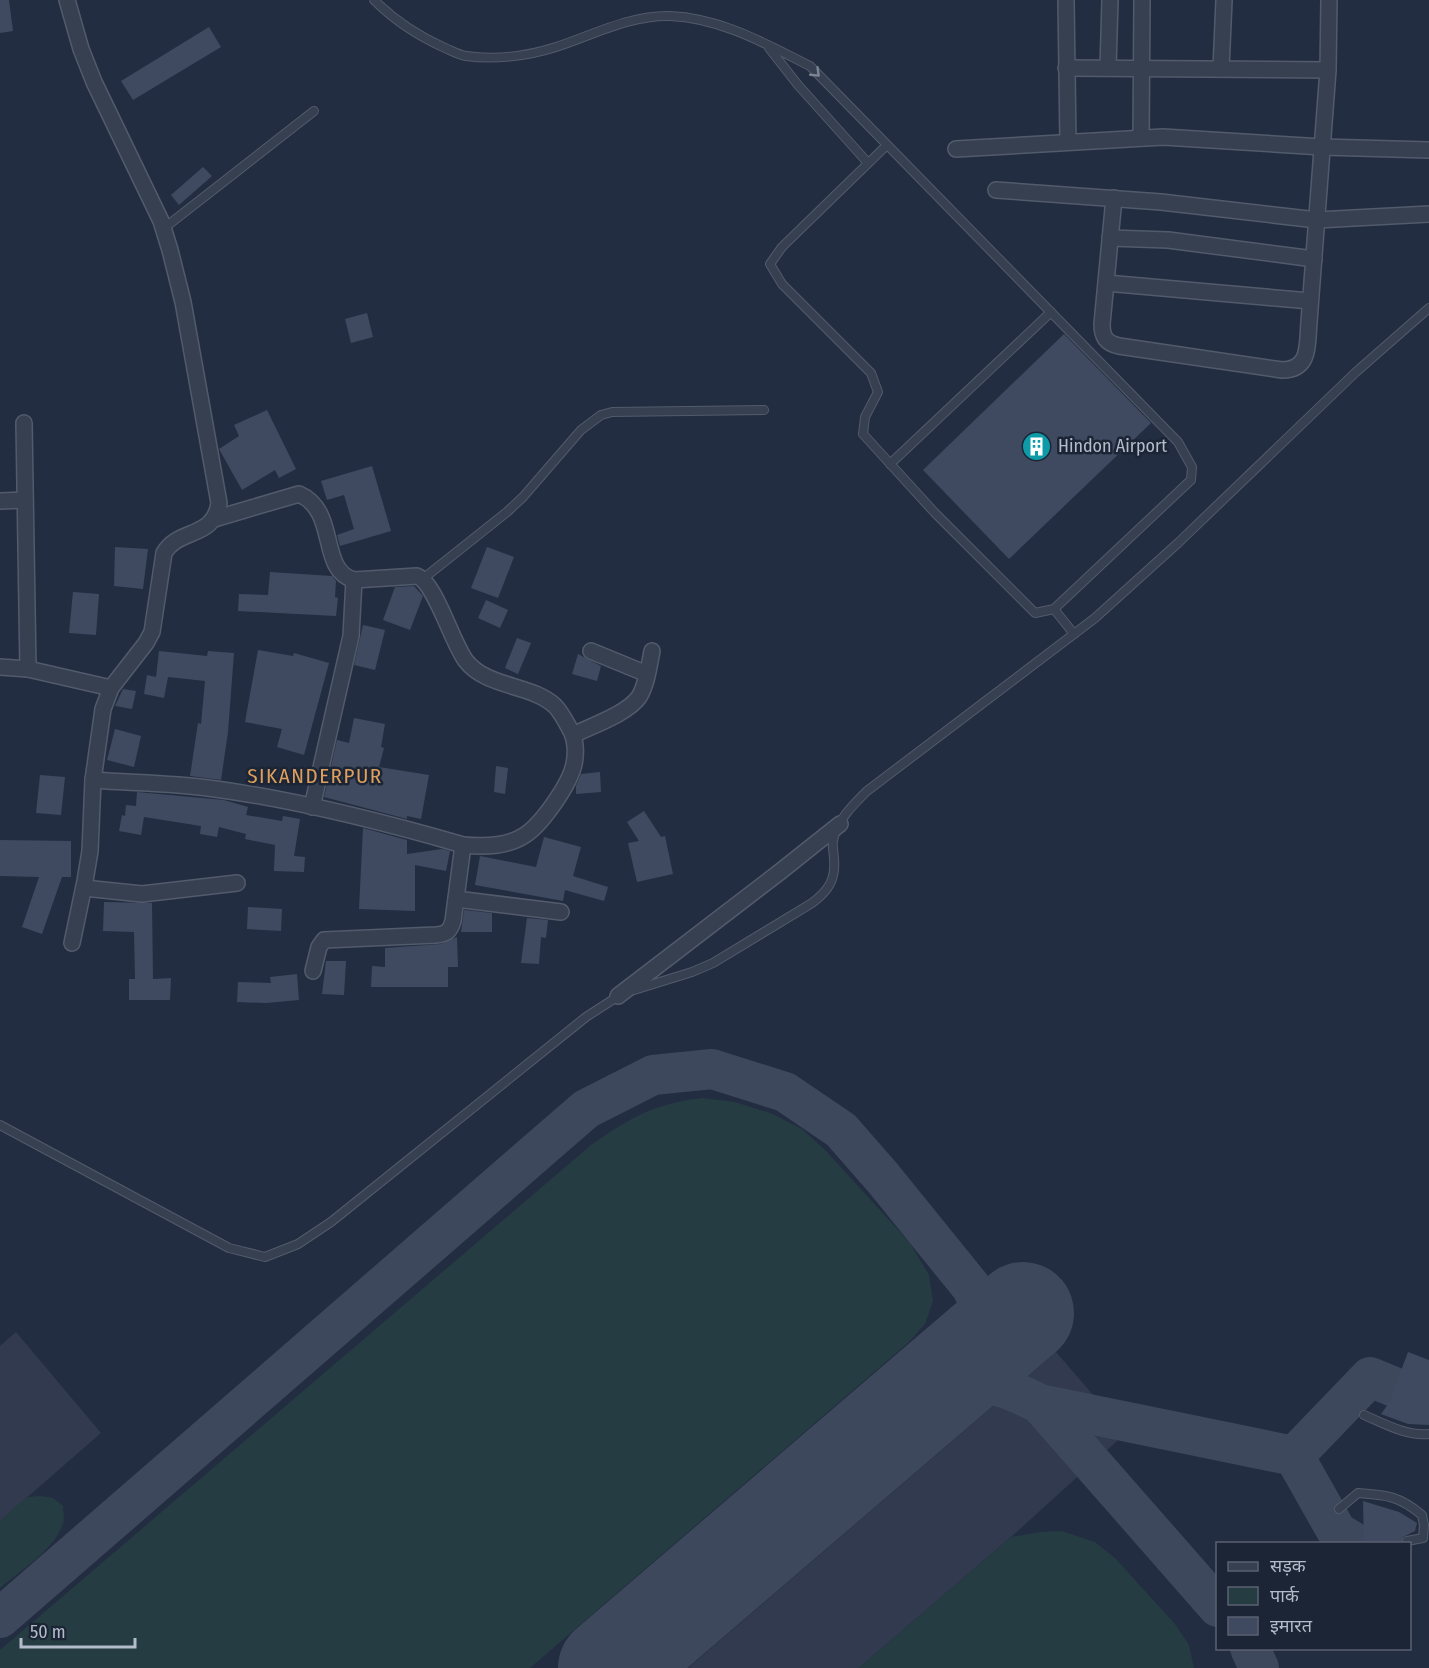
<svg xmlns="http://www.w3.org/2000/svg" width="1429" height="1668" viewBox="0 0 1429 1668" font-family="'Fira Sans Condensed','Noto Sans Devanagari',sans-serif">
<rect width="100%" height="100%" fill="#232d41"/>
<g fill="#313a4e">
<polygon points="16,1332 101,1433 0,1521 0,1346"/>
<polygon points="1056,1352 1126,1433 1011,1537 859,1668 688,1668"/>
</g>
<g fill="#253c42">
<path d="M 702,1098 L 735,1102 L 773,1114 L 802,1129 L 826,1151 L 910,1243 L 929,1275 L 933,1301 L 925,1324 L 909,1342 L 530,1668 L 0,1668 L 0,1650 L 591,1145 C 631,1117 653,1104 702,1098 Z"/>
<path d="M 41,1496 L 53,1498 L 63,1506 C 63,1512 65,1519 63,1524 C 53,1551 21,1570 0,1588 L 0,1521 L 27,1497 Z"/>
<polygon points="1062,1531 1095,1542 1115,1558 1175,1624 1189,1645 1194,1668 859,1668 1011,1537 1040,1532"/>
</g>
<g fill="none" stroke-linecap="round" stroke-linejoin="round">
<g stroke="#3e485c" stroke-width="40">
<polyline points="1040,1404 1294,1456 1337,1532 1357,1544"/>
<path d="M 912,1408 C 967,1377 983,1375 1040,1404 L 1218,1607"/>
<polyline points="1294,1456 1370,1377 1394,1387"/>
<path d="M 0,1618 L 586,1109 L 653,1075 L 712,1069 L 785,1092 L 841,1130 L 883,1178 L 972,1288 C 974,1294 979,1300 980,1306 C 986,1329 970,1351 957,1368"/>
<polyline points="1250,1648 1259,1668"/>
</g>
<polyline stroke="#3e485c" stroke-width="102" points="609,1668 1023,1313"/>
</g>
<g fill="#3f4a61">
<polygon points="0,0 9,0 13,31 0,33"/>
<polygon points="209,27 221,47 133,100 121,81"/>
<polygon points="203,167 212,176 179,205 171,195"/>
<polygon points="367,313 373,337 351,343 345,319"/>
<polygon points="1064,334 1151,423 1009,559 923,470"/>
<polygon points="267,410 296,469 279,478 275,470 242,490 219,449 239,436 234,425"/>
<polygon points="372,466 391,531 340,546 337,535 354,529 344,495 327,500 321,481"/>
<polygon points="115,547 148,549 143,589 114,586"/>
<polygon points="487,547 514,557 498,598 471,588"/>
<polygon points="270,572 332,576 336,581 335,597 338,598 336,616 238,611 239,594 268,595"/>
<polygon points="414,586 423,596 410,630 383,620 395,587"/>
<polygon points="73,592 99,594 96,635 69,633"/>
<polygon points="486,600 508,610 500,628 478,618"/>
<polygon points="363,625 385,630 375,670 354,665"/>
<polygon points="517,638 531,643 518,674 505,668"/>
<polygon points="258,650 293,656 294,653 329,663 304,755 277,747 282,729 245,722"/>
<polygon points="159,651 207,656 208,651 234,653 228,732 221,780 190,776 198,723 201,724 205,681 168,677 164,698 144,694 147,675 156,677"/>
<polygon points="578,654 601,666 597,681 572,674"/>
<polygon points="123,689 136,691 132,709 115,706"/>
<polygon points="354,718 385,724 381,747 384,748 379,767 429,775 421,819 407,816 407,819 324,797 337,740 349,743"/>
<polygon points="115,729 141,736 134,767 107,760"/>
<polygon points="496,766 508,768 505,794 494,792"/>
<polygon points="600,772 601,792 576,794 576,786 581,774"/>
<polygon points="40,775 65,777 61,815 36,813"/>
<polygon points="137,792 224,800 248,807 246,815 282,821 283,816 300,819 294,856 305,857 304,872 274,871 275,845 245,839 246,834 219,827 217,837 200,834 201,826 144,817 141,835 119,831 122,815 125,816 126,805 136,806"/>
<polygon points="644,811 661,837 665,836 673,874 637,882 628,843 639,841 627,822"/>
<polygon points="363,828 407,840 407,854 442,849 450,851 446,871 415,865 415,911 359,909"/>
<polygon points="544,837 581,847 573,876 608,887 604,901 565,890 563,901 475,885 480,856 536,867"/>
<polygon points="0,840 71,841 71,877 62,877 42,934 22,927 39,877 0,876"/>
<polygon points="104,902 152,903 153,979 171,978 170,1000 129,1000 129,979 135,979 134,932 103,931"/>
<polygon points="248,907 282,909 281,931 247,929"/>
<polygon points="464,910 492,913 492,932 461,932"/>
<polygon points="527,918 548,920 546,938 541,937 539,964 521,963"/>
<polygon points="457,937 458,967 448,967 448,987 371,987 372,966 385,967 385,948 441,944"/>
<polygon points="326,961 346,961 344,995 322,994"/>
<polygon points="297,974 299,1000 266,1003 237,1002 238,982 271,983 270,977"/>
<polygon points="1408,1352 1429,1360 1429,1425 1408,1424 1381,1414 1389,1403"/>
<polygon points="1363,1501 1399,1512 1417,1523 1415,1531 1403,1537 1402,1544 1364,1544"/>
</g>
<g fill="none" stroke-linecap="round" stroke-linejoin="round">
<defs>
<g id="service">
<path d="M 374,0 C 395,21 418,36 445,48 C 452,51 459,55 466,56 C 495,60 528,56 556,47 C 593,35 630,15 670,16 C 721,18 766,44 810,66 L 1178,442 L 1192,467 L 1191,480 L 1054,609 L 1035,613 L 935,513 L 863,434 L 865,417 L 878,392 L 871,373 L 782,284 L 770,264 L 782,247 L 887,145"/>
<polyline points="769,48 798,85 868,163"/>
<polyline points="163,229 314,111"/>
<polyline points="890,464 1051,312"/>
<polyline points="424,578 507,512 523,497 581,430 601,415 612,412 764,410"/>
<polyline points="1054,609 1074,634"/>
<path d="M 634,990 L 692,972 L 713,963 L 812,903 C 828,891 836,880 834,859 C 834,854 832,846 833,841 C 836,821 854,804 867,791 L 1095,618 L 1178,543 L 1356,372 L 1429,308"/>
<polyline points="0,1125 229,1248 265,1257 298,1244 331,1222 586,1017 620,995"/>
<path d="M 1364,1415 C 1385,1424 1406,1436 1429,1434"/>
<path d="M 1339,1509 L 1358,1493 C 1387,1495 1399,1496 1422,1515 L 1424,1525 L 1423,1538 L 1407,1541"/>
</g>
<g id="minor">
<path d="M 67,0 L 81,49 L 94,82 L 161,221 L 170,250 L 183,302 L 219,503 C 214,539 178,528 164,553 L 152,632 L 146,643 L 111,688 L 103,709 L 93,780 L 90,851 L 85,881 L 72,943"/>
<polyline points="1066,0 1068,142"/>
<polyline points="1066,68 1328,70"/>
<polyline points="1108,68 1110,0"/>
<polyline points="1221,69 1224,0"/>
<polyline points="1141,138 1142,0"/>
<polyline points="956,149 1163,137 1322,147 1429,150"/>
<polyline points="996,190 1161,202 1317,220 1429,214"/>
<path d="M 1114,198 L 1102,324 C 1102,337 1106,343 1119,346 L 1282,370 C 1311,370 1307,344 1309,322 L 1328,70 L 1329,0"/>
<polyline points="1110,238 1168,240 1314,259"/>
<polyline points="1106,283 1310,301"/>
<polyline points="24,423 28,669"/>
<polyline points="0,501 25,500"/>
<polyline points="591,651 647,674"/>
<polyline points="0,667 28,669 111,688"/>
<path d="M 573,735 C 591,726 627,714 639,697 C 647,684 649,666 652,651"/>
<path d="M 93,780 C 131,783 170,783 208,788 C 294,799 380,821 463,845 C 484,847 507,847 525,835 C 542,824 570,784 574,764 C 576,755 576,742 572,733 C 567,724 562,713 555,706 C 532,684 487,688 466,661 C 452,643 435,582 417,576 L 354,580 C 318,570 339,511 299,494 L 214,519"/>
<polyline points="312,807 351,636 354,580"/>
<polyline points="84,888 142,894 237,883"/>
<polyline points="456,899 561,912"/>
<path d="M 313,971 L 319,947 L 324,940 L 436,935 C 447,934 450,931 453,921 L 463,845"/>
<polyline points="618,996 781,871 840,824"/>
</g>
</defs>
<use href="#service" stroke="#525b6b" stroke-width="10"/>
<use href="#minor" stroke="#525b6b" stroke-width="18"/>
<use href="#service" stroke="#374050" stroke-width="8"/>
<use href="#minor" stroke="#374050" stroke-width="15"/>
</g>
<defs><path id="oneway-chevron" d="M-2-3.5L2.5 0L-2 3.5" fill="none" stroke-width="1.6" stroke-linecap="round" stroke-linejoin="round" transform="scale(1.5)"/></defs>
<use stroke="#7c8494" href="#oneway-chevron" transform="translate(816 73) rotate(44)"/>
<defs>
<symbol id="building-disc" viewBox="-11 -11 22 22"><circle r="9.5" fill="#0f9aa8" stroke="#1c2535"/><path d="M-4-6H4V6H1V3H-1V6H-4ZM-2.5-4.3h1.7v1.8h-1.7ZM.8-4.3h1.7v1.8H.8ZM-2.5-1h1.7V.8h-1.7ZM.8-1h1.7V.8H.8Z" fill="#fff"/></symbol>
</defs>
<g fill-rule="evenodd">
<use href="#building-disc" x="1020" y="430" width="33" height="33"/>
</g>
<g text-anchor="middle" dominant-baseline="central" stroke-width="5" stroke-linejoin="round" paint-order="stroke">
<g font-size="18" fill="#b4bbcb" stroke="#1c2535" text-anchor="start">
<text x="1058" y="446">Hindon Airport</text>
</g>
<g font-size="21" letter-spacing="1.5" fill="#dc9f5d" stroke="#1c2535">
<text x="315" y="776">SIKANDERPUR</text>
</g>
</g>
<rect x="1216" y="1542" width="195" height="108" fill="#1c2535" stroke="#596171" stroke-width="1.5"/>
<rect x="1228" y="1562" width="30" height="9" fill="#374050" stroke="#596171" stroke-width="1.5"/>
<text x="1270" y="1572" font-size="18" fill="#b4bbcb">सड़क</text>
<rect x="1228" y="1587" width="30" height="18" fill="#253c42" stroke="#596171" stroke-width="1.5"/>
<text x="1270" y="1602" font-size="18" fill="#b4bbcb">पार्क</text>
<rect x="1228" y="1617" width="30" height="18" fill="#3f4a61" stroke="#596171" stroke-width="1.5"/>
<text x="1270" y="1632" font-size="18" fill="#b4bbcb">इमारत</text>
<path d="M21 1638v9h114v-9" fill="none" stroke="#b4bbcb" stroke-width="3"/>
<text x="30" y="1638" font-size="18" fill="#b4bbcb" stroke="#1c2535" stroke-width="4.5" paint-order="stroke">50 m</text>
</svg>
